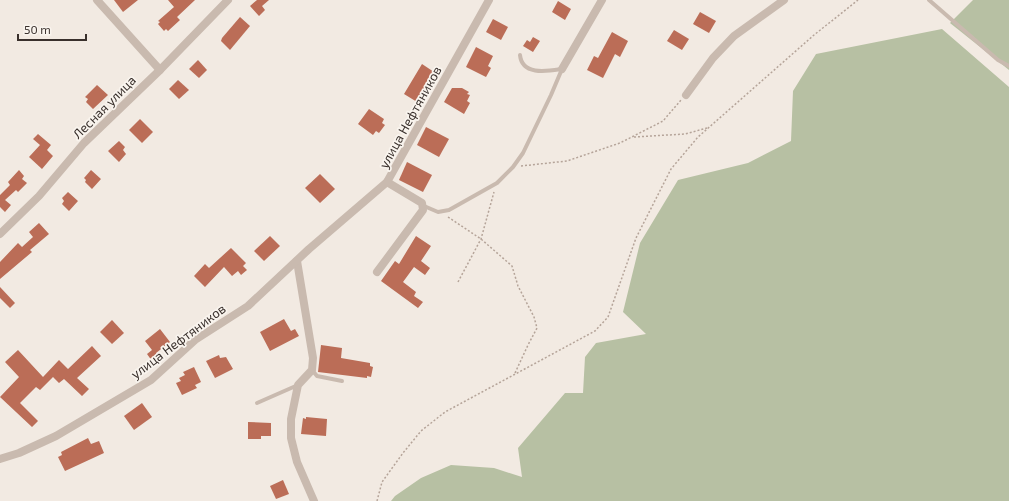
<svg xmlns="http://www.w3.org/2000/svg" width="1009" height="501" viewBox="0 0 1009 501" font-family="'Exo 2',sans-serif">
<rect width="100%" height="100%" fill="#f2eae2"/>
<g fill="#b7c0a3">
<polygon points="973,0 1009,0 1009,70 950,23"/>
<polygon points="942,29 1009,87 1009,501 391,501 395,496 421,478 451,465 494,468 522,477 518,448 565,393 583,393 585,357 596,343 646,334 623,312 640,243 678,180 748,163 791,141 793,91 816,54"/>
</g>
<g fill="#bb6d57">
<polygon points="114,0 138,0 123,12"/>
<polygon points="168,0 195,0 177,17 180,20 168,31 166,29 164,31 158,24 160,22 158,21 174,7"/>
<polygon points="257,0 269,0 262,6 265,10 259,16 250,6"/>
<polygon points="558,1 571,9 565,20 552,12"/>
<polygon points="700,12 716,21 709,33 693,24"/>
<polygon points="240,17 250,26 230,50 221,41 222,38"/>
<polygon points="493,19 508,27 501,40 486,32"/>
<polygon points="674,30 689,39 682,50 667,41"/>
<polygon points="612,32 628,41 620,57 615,54 603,78 587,70 594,56 598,58"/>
<polygon points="533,37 540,41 533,52 523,46 527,40 530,42"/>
<polygon points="476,47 493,56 488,66 491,68 486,77 466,67"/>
<polygon points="198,60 207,70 199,78 189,69"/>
<polygon points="422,64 434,72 431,77 435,79 422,105 404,94"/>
<polygon points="178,80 189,90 179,99 169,89"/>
<polygon points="97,85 108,95 93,109 86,102 88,99 85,97"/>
<polygon points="452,88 462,88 469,92 467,94 470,95 467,101 470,103 464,114 444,102"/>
<polygon points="369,109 384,119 382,123 385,125 379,133 376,131 373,135 358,124"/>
<polygon points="140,119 153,132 142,143 129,130"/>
<polygon points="426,127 449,139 439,157 417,145"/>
<polygon points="38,134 51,145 47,150 53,156 42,169 29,157 40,145 33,139"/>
<polygon points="119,141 125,147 123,150 126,154 119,162 108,151"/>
<polygon points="407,162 432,175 423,192 399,180"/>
<polygon points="19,170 24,176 22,179 27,183 18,192 16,190 5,200 11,205 5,212 0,207 0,195 10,185 8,182"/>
<polygon points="91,170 101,179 92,189 85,182 86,180 84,178"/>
<polygon points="320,174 335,189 320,203 305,188"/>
<polygon points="68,192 78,201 69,211 62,204 64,201 62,198"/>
<polygon points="39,223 49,234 30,250 32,252 0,279 0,262 18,243 22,247 33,237 29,232"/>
<polygon points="270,236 280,246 264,261 254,251"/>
<polygon points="416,236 431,246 421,261 430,268 425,275 414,267 403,282 416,292 414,296 423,302 418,308 381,281 395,261 399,264"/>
<polygon points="231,248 246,263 243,266 247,270 241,275 238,271 232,276 224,267 205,287 194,276 205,264 209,268"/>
<polygon points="0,287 15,303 10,308 0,298"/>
<polygon points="284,319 291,331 295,329 299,336 270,351 260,332"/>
<polygon points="112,320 124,333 112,344 100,332"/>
<polygon points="160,329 170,342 156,353 158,356 152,361 147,354 152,350 145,341"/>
<polygon points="321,345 342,348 341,358 370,363 370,366 373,367 371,377 367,376 367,378 318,372"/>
<polygon points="92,346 101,356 77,378 89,389 82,396 64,379 59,383 53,377 40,390 36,387 20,403 38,421 32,427 0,397 19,377 5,362 18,350 43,377 59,360 68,369"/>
<polygon points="219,355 220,358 226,357 233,369 215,378 206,361"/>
<polygon points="194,367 201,382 195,385 197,388 182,395 176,383 181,381 179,378 185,375 183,372"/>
<polygon points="142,403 152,417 134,430 124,416"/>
<polygon points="306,417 327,419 326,436 301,434 303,418 306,419"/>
<polygon points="248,422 271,423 271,436 261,436 261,439 248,439"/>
<polygon points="88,438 91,444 99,441 104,453 65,471 58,457 62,455 61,452"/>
<polygon points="283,480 289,494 276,499 270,486"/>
</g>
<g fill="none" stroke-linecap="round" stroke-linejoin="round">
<g stroke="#b5a499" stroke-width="1.5" stroke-dasharray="2 2" stroke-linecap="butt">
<polyline points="634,137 685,134 707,128"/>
<polyline points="521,166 567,161 620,143 663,121 681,100"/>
<polyline points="448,217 481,239 512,266 518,286 534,317 537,328 528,345 515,373"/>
<polyline points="458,282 481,239 494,192"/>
<polyline points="377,501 382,482 403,453 421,431 445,412 595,331 608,317 636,238 671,169 698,137 814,35 858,0"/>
</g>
<g stroke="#c9baaf" stroke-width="4">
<polyline points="929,0 998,60 1009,66"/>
<path d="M 520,55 C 522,76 548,71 562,69"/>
<polyline points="424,206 438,212 449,210 497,183 513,167 523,153 551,95 562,69"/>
<polyline points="312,370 317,376 342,381"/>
<polyline points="257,403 298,385"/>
</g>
<g stroke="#c9baaf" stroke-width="8">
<polyline points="97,0 160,70"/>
<polyline points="562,69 602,0"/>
<polyline points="686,95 713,58 734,36 784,0"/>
<polyline points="0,234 39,196 84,143 160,70 228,0"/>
<polyline points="297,261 313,358 312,370 298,385 291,419 291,438 297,462 314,501"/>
<polyline points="377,272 423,210 422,203 387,182"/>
<polyline points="0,459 19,453 56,436 151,380 195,340 248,306 309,249 387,182 489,0"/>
</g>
</g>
<g text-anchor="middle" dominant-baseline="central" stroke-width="3.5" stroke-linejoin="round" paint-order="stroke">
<g font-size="13" fill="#39302c" stroke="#f9f4ee">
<text transform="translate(104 107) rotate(-45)">Лесная улица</text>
<text transform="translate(410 117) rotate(-61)">улица Нефтяников</text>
<text transform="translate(178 341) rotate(-37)">улица Нефтяников</text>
</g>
</g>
<path d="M18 34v6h68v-6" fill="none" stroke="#39302c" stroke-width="2"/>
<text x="24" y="34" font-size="12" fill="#39302c" stroke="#f9f4ee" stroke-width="3" paint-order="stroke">50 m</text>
</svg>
